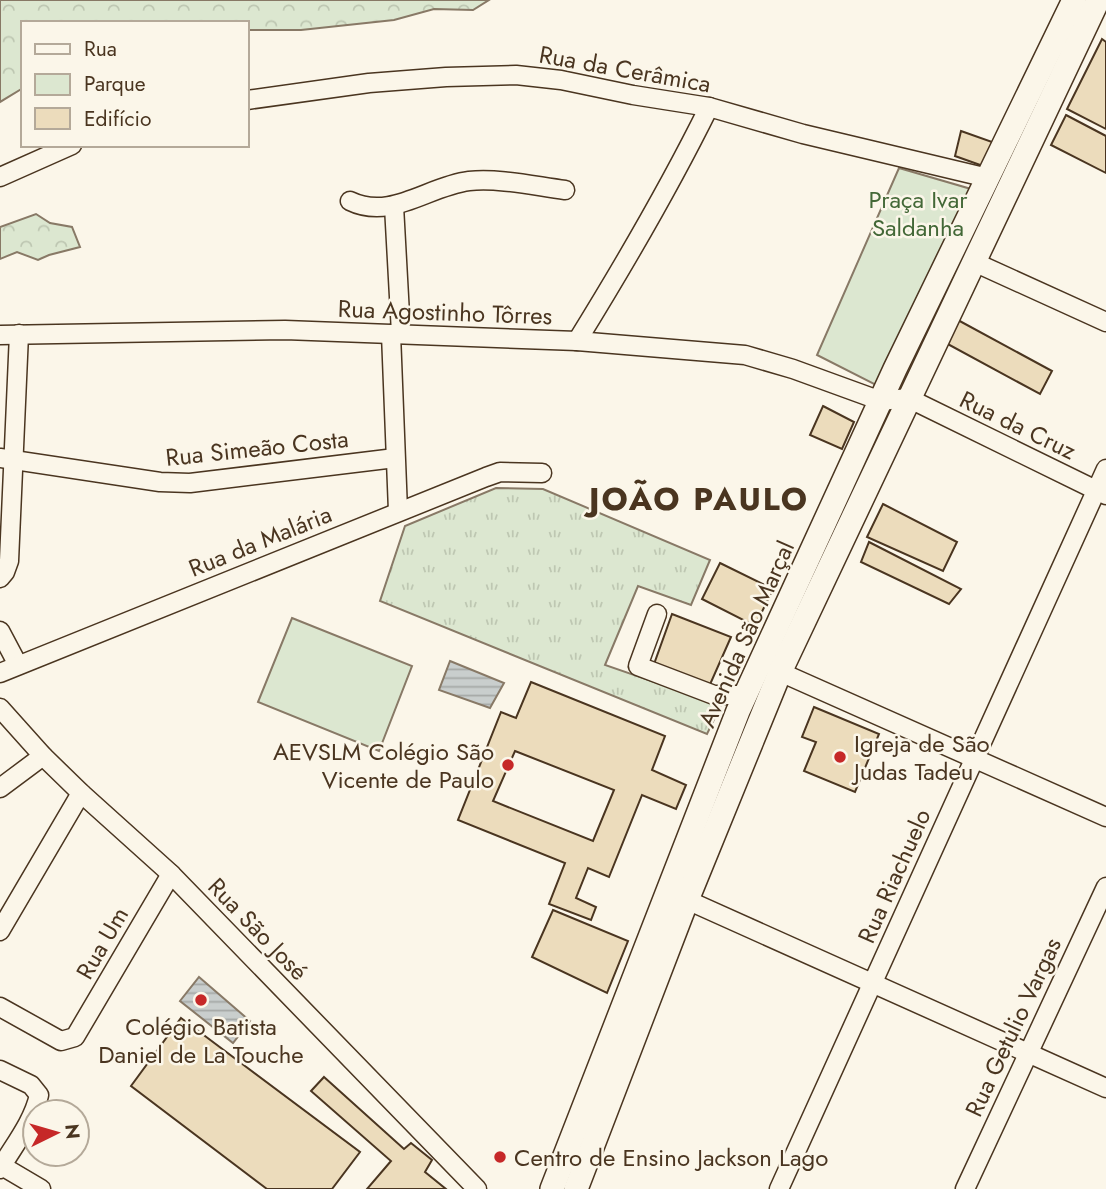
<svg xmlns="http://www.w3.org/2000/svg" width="1106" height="1189" viewBox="0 0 1106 1189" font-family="Jost,sans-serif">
<defs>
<pattern id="grass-tufts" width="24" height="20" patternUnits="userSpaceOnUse" patternTransform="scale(1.75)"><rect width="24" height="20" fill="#dce7d0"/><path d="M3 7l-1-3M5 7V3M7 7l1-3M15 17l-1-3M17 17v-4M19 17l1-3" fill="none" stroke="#bec7b2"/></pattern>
<pattern id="forest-crowns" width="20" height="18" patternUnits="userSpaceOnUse" patternTransform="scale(1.75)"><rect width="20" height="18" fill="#dce7d0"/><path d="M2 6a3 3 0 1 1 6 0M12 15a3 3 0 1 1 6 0" fill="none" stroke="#bec7b2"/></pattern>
<pattern id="water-rules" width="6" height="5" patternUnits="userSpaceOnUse" patternTransform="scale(1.75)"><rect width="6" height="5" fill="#c9cecd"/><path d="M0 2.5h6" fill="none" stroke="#a5a8a6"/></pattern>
</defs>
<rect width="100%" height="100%" fill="#fbf6e9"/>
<polygon fill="url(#grass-tufts)" stroke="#887966" stroke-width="2" points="496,488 543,489 710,560 691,605 638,586 605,665 721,705 707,734 380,601 405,526"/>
<g fill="url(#forest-crowns)" stroke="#887966" stroke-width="2">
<polygon points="0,0 489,0 473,10 434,9 394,20 301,30 247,30 247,23 23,23 23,88 0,102"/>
<polygon points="36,214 50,223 72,227 80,247 49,255 38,260 17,252 0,259 0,227"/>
</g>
<g fill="#dce7d0" stroke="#887966" stroke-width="2">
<polygon points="899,168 971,189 876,385 817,355"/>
<polygon points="292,618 412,666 379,751 258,702"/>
</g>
<g fill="url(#water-rules)" stroke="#887966" stroke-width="2">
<polygon points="450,661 504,683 490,708 439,690"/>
<polygon points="199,977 250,1021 233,1043 180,1001"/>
</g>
<g fill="#ecdcbc" stroke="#4a3520" stroke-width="2" fill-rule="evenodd">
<polygon points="1102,39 1106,42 1106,129 1067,109"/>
<polygon points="1066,115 1106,136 1106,173 1051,145"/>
<polygon points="961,131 995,143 983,166 955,156"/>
<polygon points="956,319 1052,371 1040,394 944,342"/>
<polygon points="823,406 854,422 842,449 810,435"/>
<polygon points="883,504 957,542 943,571 867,537"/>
<polygon points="869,542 961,589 949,604 861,562"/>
<polygon points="720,563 773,589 755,626 702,599"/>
<polygon points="672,614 731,637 708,689 653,667"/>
<path d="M 531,682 L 665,736 L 652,770 L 686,785 L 676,809 L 642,795 L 609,877 L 588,868 L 576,898 L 596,907 L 591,920 L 549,904 L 565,863 L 458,820 L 501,712 L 516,718 ZM 515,751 L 614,790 L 593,841 L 493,801 Z"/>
<polygon points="814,707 879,734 855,792 804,771 816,742 802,737"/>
<polygon points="553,910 628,941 607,993 532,957"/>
<polygon points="181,1018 360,1152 332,1189 267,1189 131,1086"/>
<polygon points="324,1077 404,1149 411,1143 432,1160 425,1172 446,1189 367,1189 391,1161 311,1091"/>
</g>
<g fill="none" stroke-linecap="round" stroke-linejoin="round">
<defs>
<g id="minor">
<polyline points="247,100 369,83 446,77 516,75 561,80 633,95 709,107 803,134 988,178"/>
<polyline points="0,177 72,145"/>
<path d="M 350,201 C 391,221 428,186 469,181 C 500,178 534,186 565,190"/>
<polyline points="394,206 401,333"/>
<polyline points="974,262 1106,322"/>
<polyline points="391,334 398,511"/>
<polyline points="0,335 285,330 577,341 745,355 793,369 881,401 908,398 1106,495"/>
<path d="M 577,341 C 624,265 669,188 709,107"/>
<polyline points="0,458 160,482 190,483 395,458"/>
<polyline points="0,578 5,572 9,561 19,334"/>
<polyline points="657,614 638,666 714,695 745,695"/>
<polyline points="0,631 18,665"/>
<polyline points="780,672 1106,817"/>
<polyline points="0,673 486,477 500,472 542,473"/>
<polyline points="0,708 43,756 81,793 171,874 477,1189"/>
<polyline points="0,788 43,756"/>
<polyline points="687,900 1106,1088"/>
<polyline points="0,931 81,793"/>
<polyline points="0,1007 61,1041 75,1037 171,874"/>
<path d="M 0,1070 L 31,1085 L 39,1095 C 33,1122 14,1145 0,1169"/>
<polyline points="2,1166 41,1189"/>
<polyline points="779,1189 1106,469"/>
<polyline points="965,1189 1106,887"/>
</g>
<g id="major">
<polyline points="552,1189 738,711 895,369 1074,0"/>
<polyline points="576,1189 687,900 780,672 1098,0"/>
</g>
</defs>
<use href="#minor" stroke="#4a3520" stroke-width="21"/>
<use href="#major" stroke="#4a3520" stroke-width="26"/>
<use href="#minor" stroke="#fbf6e9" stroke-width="18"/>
<use href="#major" stroke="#fbf6e9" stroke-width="23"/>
</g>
<g fill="#c62828" stroke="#fbf6e9" stroke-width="2.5">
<circle cx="840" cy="757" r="7"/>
<circle cx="508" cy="765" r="7"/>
<circle cx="201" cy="1000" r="7"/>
<circle cx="500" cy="1157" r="7"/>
</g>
<g text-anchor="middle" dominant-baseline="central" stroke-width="5" stroke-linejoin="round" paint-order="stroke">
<g font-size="24" fill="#4a3520" stroke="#fbf6e9">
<text transform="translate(625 69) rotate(10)">Rua da Cerâmica</text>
<text transform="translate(445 312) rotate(2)">Rua Agostinho Tôrres</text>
<text transform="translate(1018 425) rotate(26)">Rua da Cruz</text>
<text transform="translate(257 448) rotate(-6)">Rua Simeão Costa</text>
<text transform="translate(260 541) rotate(-22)">Rua da Malária</text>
<text transform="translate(746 634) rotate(-66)">Avenida São Marçal</text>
<text transform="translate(894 876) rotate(-66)">Rua Riachuelo</text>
<text transform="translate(258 929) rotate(46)">Rua São José</text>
<text transform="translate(102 943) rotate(-60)">Rua Um</text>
<text transform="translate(1013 1027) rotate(-65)">Rua Getulio Vargas</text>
</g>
<g font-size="24" fill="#436837" stroke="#fbf6e9">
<text x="918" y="199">Praça Ivar<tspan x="918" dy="28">Saldanha</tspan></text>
</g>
<g font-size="24" fill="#4a3520" stroke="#fbf6e9" text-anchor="start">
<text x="854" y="743">Igreja de São<tspan x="854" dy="28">Judas Tadeu</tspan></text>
<text x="494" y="751" text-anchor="end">AEVSLM Colégio São<tspan x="494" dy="28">Vicente de Paulo</tspan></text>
<text x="201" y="1026" text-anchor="middle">Colégio Batista<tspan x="201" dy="28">Daniel de La Touche</tspan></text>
<text x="514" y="1157">Centro de Ensino Jackson Lago</text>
</g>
<g font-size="32" font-weight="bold" letter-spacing="2" fill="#4a3520" stroke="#fbf6e9">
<text x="699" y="499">JOÃO PAULO</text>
</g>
</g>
<rect x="21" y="21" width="228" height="126" fill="#fbf6e9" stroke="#b4a999" stroke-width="2"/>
<rect x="35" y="44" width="35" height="10" fill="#fbf6e9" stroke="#b4a999" stroke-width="2"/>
<text x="84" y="56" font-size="21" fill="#4a3520">Rua</text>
<rect x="35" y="74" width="35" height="21" fill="#dce7d0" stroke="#b4a999" stroke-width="2"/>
<text x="84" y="91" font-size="21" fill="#4a3520">Parque</text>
<rect x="35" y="108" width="35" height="21" fill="#ecdcbc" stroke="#b4a999" stroke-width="2"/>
<text x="84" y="126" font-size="21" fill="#4a3520">Edifício</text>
<g transform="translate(56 1133) rotate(85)"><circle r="33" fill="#fbf6e9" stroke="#b4a999" stroke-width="2"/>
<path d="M0-5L12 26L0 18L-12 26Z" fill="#c62828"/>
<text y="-10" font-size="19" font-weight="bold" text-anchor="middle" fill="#4a3520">N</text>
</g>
</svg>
